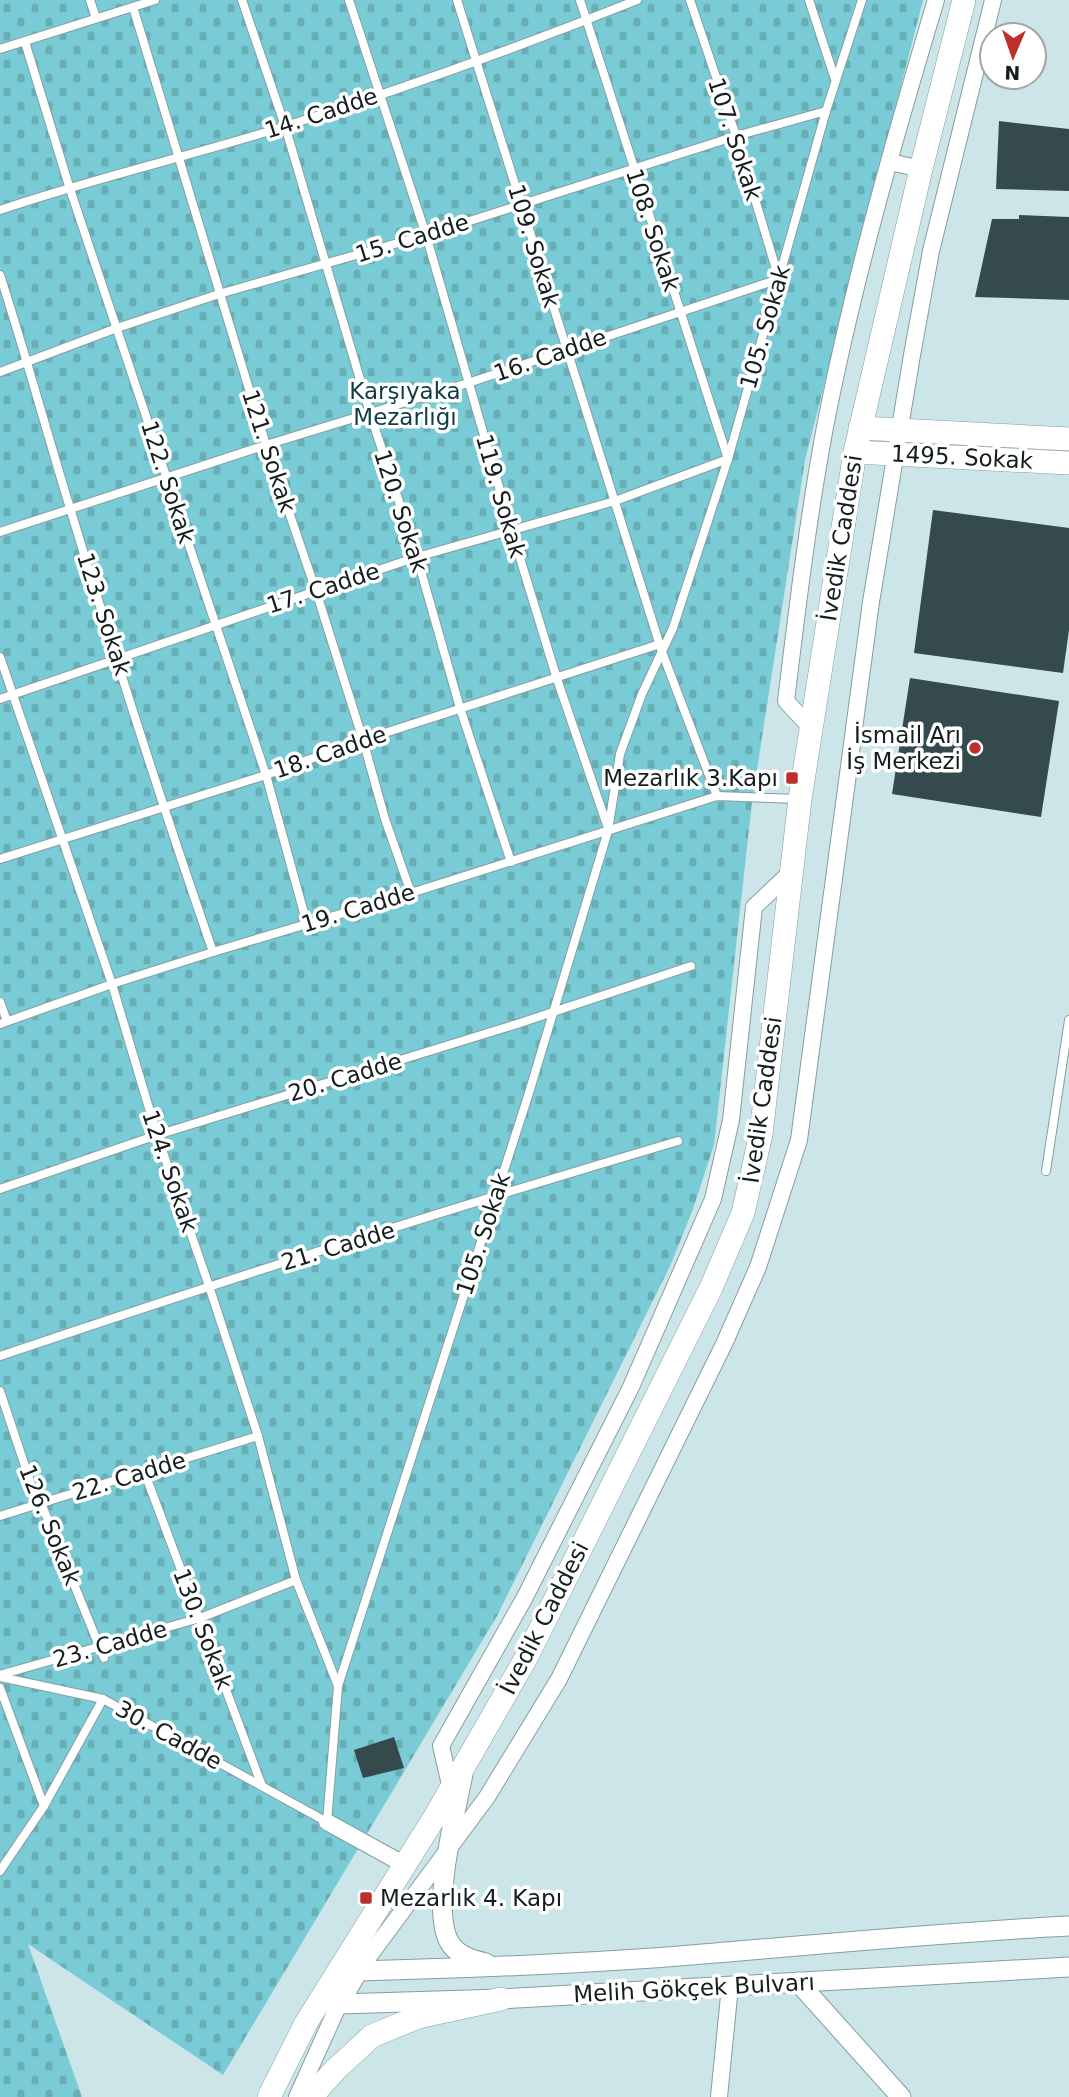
<svg xmlns="http://www.w3.org/2000/svg" width="1069" height="2097" viewBox="0 0 1069 2097" font-family="'DejaVu Sans',sans-serif">
<defs>
<pattern id="cemetery-stones" width="16" height="16" patternUnits="userSpaceOnUse" patternTransform="scale(1.75)"><rect width="16" height="16" fill="#79cbd5"/><path d="M2 7V4a2 2 0 0 1 4 0v3zM10 15v-3a2 2 0 0 1 4 0v3z" fill="#68aeb6"/></pattern>
</defs>
<rect width="100%" height="100%" fill="#cbe5e9"/>
<polygon fill="url(#cemetery-stones)" points="0,0 923,0 805,460 752,802 714,1145 693,1209 671,1264 497,1616 223,2075 28,1944 82,2097 0,2097"/>
<g fill="#344a4d">
<polygon points="999,121 1069,129 1069,191 996,189"/>
<polygon points="1019,215 1069,217 1069,300 975,297 992,219 1019,219"/>
<polygon points="933,510 1069,528 1069,630 1063,673 914,653"/>
<polygon points="910,678 1059,701 1041,817 892,794"/>
<polygon points="394,1737 404,1768 363,1778 354,1750"/>
</g>
<g fill="none" stroke-linecap="round" stroke-linejoin="round">
<defs>
<g id="service">
<polyline points="90,0 96,18"/>
<polyline points="242,0 285,126 370,413 417,557 460,708 511,862"/>
<polyline points="349,0 426,235 512,532 557,679 608,828"/>
<polyline points="457,0 662,652 717,796"/>
<polyline points="809,0 835,79"/>
<polyline points="133,7 266,445 316,591 363,740 385,819 411,893"/>
<polyline points="25,42 69,186 266,775 307,924"/>
<polyline points="0,49 155,0"/>
<path d="M 0,210 C 94,178 191,156 286,126 C 405,88 522,46 637,0"/>
<path d="M 0,275 C 25,352 46,430 70,508 C 115,657 162,805 213,952"/>
<polyline points="0,372 117,328 219,294 426,235 736,136 826,111"/>
<polyline points="0,532 266,445 468,383 779,279 736,136 690,0"/>
<polyline points="0,657 112,984 157,1135 209,1286 258,1436 296,1580 338,1686"/>
<polyline points="0,699 316,591 417,557 615,501 728,459 580,0"/>
<polyline points="0,859 266,775 363,740 660,644"/>
<polyline points="0,1002 7,1021"/>
<polyline points="0,1024 112,984 213,952 411,893 717,796 798,799"/>
<polyline points="1046,1171 1069,1020"/>
<polyline points="0,1189 157,1135 517,1024 691,966"/>
<path d="M 0,1356 C 225,1280 451,1208 678,1141"/>
<polyline points="0,1391 32,1487 41,1503 104,1658"/>
<polyline points="144,1471 262,1786"/>
<polyline points="0,1516 258,1436"/>
<polyline points="0,1675 200,1618 296,1580"/>
<polyline points="0,1677 103,1699 327,1822 338,1686 528,1096 608,831 620,754 642,694 673,628 728,459 826,111 862,0"/>
<polyline points="0,1688 44,1806"/>
<polyline points="0,1871 44,1806 103,1699"/>
</g>
<g id="minor">
<polyline points="890,162 921,169"/>
<path d="M 811,728 L 786,701 C 797,610 808,518 825,427 C 853,283 894,140 936,0"/>
<polyline points="451,1789 441,1746 525,1597 631,1387 713,1199 731,1120 754,907 791,872"/>
<polyline points="327,1822 405,1865"/>
<polyline points="358,1971 487,1797 559,1679 724,1344 758,1267 799,1140 871,602 912,355 931,251 993,0"/>
<polyline points="297,2097 339,2004"/>
<polyline points="719,2097 730,1986"/>
</g>
<g id="tertiary">
<path d="M 463,1774 C 456,1811 428,1917 452,1946 C 461,1957 473,1960 486,1963"/>
<path d="M 342,1963 L 358,1971 C 473,1968 588,1964 703,1954 C 825,1944 947,1932 1069,1926"/>
<polyline points="798,1982 901,2097"/>
<polyline points="319,2001 339,2004 501,1999 1069,1967"/>
<polyline points="339,2004 358,1971"/>
</g>
<g id="secondary">
<polyline points="860,428 1069,439"/>
<polyline points="855,452 1069,463"/>
<polyline points="269,2097 306,2023 436,1815 526,1658 711,1288 743,1213 761,1134 800,799 855,452 921,169 964,0"/>
<polyline points="311,2097 335,2070 372,2036 418,2017 501,1999"/>
</g>
</defs>
<use href="#service" stroke="#869ea1" stroke-width="10"/>
<use href="#minor" stroke="#869ea1" stroke-width="18"/>
<use href="#tertiary" stroke="#869ea1" stroke-width="21"/>
<use href="#secondary" stroke="#869ea1" stroke-width="24"/>
<use href="#service" stroke="#fff" stroke-width="8"/>
<use href="#minor" stroke="#fff" stroke-width="16"/>
<use href="#tertiary" stroke="#fff" stroke-width="19"/>
<use href="#secondary" stroke="#fff" stroke-width="23"/>
</g>
<g fill="#bd2f2d" stroke="#fff" stroke-width="2.5">
<circle cx="975" cy="748" r="7"/>
<rect x="785" y="771" width="14" height="14" rx="3.5"/>
<rect x="359" y="1891" width="14" height="14" rx="3.5"/>
</g>
<g text-anchor="middle" dominant-baseline="central" stroke-width="7" stroke-linejoin="round" paint-order="stroke">
<g font-size="23" fill="#151e1f" stroke="#fff">
<text transform="translate(321 113) rotate(-18)">14. Cadde</text>
<text transform="translate(735 139) rotate(72)">107. Sokak</text>
<text transform="translate(653 230) rotate(72)">108. Sokak</text>
<text transform="translate(412 238) rotate(-17)">15. Cadde</text>
<text transform="translate(534 246) rotate(73)">109. Sokak</text>
<text transform="translate(765 327) rotate(-74)">105. Sokak</text>
<text transform="translate(550 355) rotate(-19)">16. Cadde</text>
<text transform="translate(269 451) rotate(72)">121. Sokak</text>
<text transform="translate(962 457) rotate(3)">1495. Sokak</text>
<text transform="translate(168 482) rotate(72)">122. Sokak</text>
<text transform="translate(501 496) rotate(74)">119. Sokak</text>
<text transform="translate(401 511) rotate(72)">120. Sokak</text>
<text transform="translate(841 538) rotate(-81)">İvedik Caddesi</text>
<text transform="translate(323 588) rotate(-18)">17. Cadde</text>
<text transform="translate(104 614) rotate(72)">123. Sokak</text>
<text transform="translate(330 752) rotate(-19)">18. Cadde</text>
<text transform="translate(358 908) rotate(-17)">19. Cadde</text>
<text transform="translate(345 1077) rotate(-17)">20. Cadde</text>
<text transform="translate(762 1100) rotate(-82)">İvedik Caddesi</text>
<text transform="translate(170 1171) rotate(71)">124. Sokak</text>
<text transform="translate(483 1234) rotate(-72)">105. Sokak</text>
<text transform="translate(338 1246) rotate(-17)">21. Cadde</text>
<text transform="translate(129 1476) rotate(-17)">22. Cadde</text>
<text transform="translate(50 1525) rotate(68)">126. Sokak</text>
<text transform="translate(544 1618) rotate(-63)">İvedik Caddesi</text>
<text transform="translate(203 1629) rotate(69)">130. Sokak</text>
<text transform="translate(110 1644) rotate(-16)">23. Cadde</text>
<text transform="translate(169 1735) rotate(29)">30. Cadde</text>
<text transform="translate(694 1988) rotate(-3)">Melih Gökçek Bulvarı</text>
</g>
<g font-size="23" fill="#0c3e44" stroke="#fff">
<text x="405" y="391">Karşıyaka<tspan x="405" dy="26">Mezarlığı</tspan></text>
</g>
<g font-size="23" fill="#151e1f" stroke="#fff" text-anchor="end">
<text x="961" y="735">İsmail Arı<tspan x="961" dy="26">İş Merkezi</tspan></text>
<text x="778" y="778">Mezarlık 3.Kapı</text>
<text x="380" y="1898" text-anchor="start">Mezarlık 4. Kapı</text>
</g>
</g>
<g transform="translate(1013 56) rotate(182)"><circle r="33" fill="#ffffff" stroke="#a1a5a5" stroke-width="2"/>
<path d="M0-5L12 26L0 18L-12 26Z" fill="#bd2f2d"/>
<text y="-10" font-size="19" font-weight="bold" text-anchor="middle" fill="#151e1f">N</text>
</g>
</svg>
